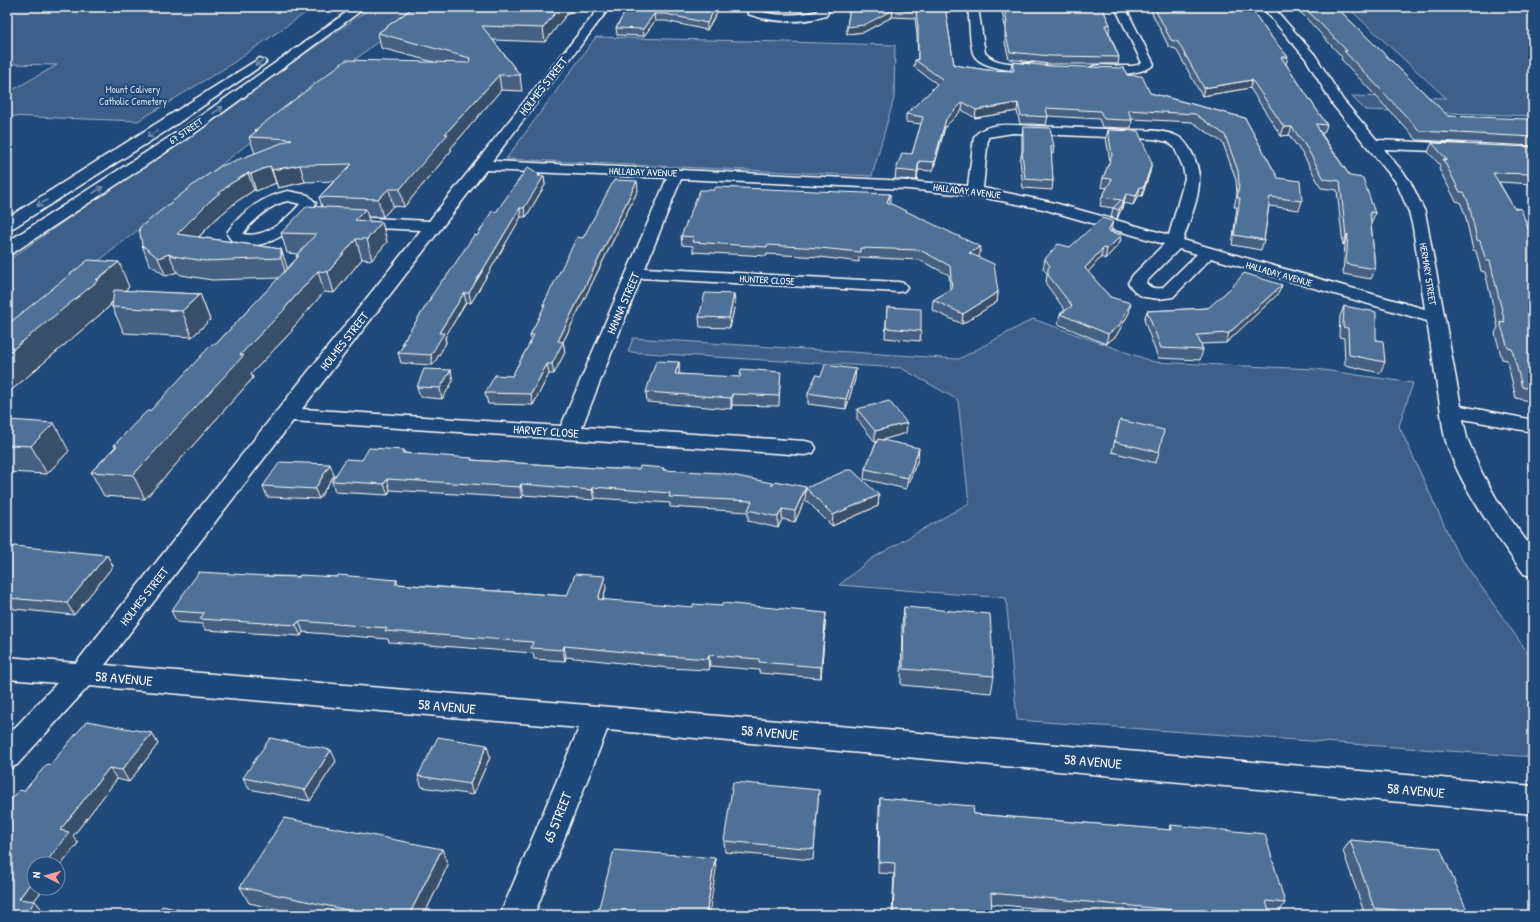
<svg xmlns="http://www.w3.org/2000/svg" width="1540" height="922" viewBox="0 0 1540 922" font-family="'Patrick Hand',sans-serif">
<rect width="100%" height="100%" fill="#1f4a7a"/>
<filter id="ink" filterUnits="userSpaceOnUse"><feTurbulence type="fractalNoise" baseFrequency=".025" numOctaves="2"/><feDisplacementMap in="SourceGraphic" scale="8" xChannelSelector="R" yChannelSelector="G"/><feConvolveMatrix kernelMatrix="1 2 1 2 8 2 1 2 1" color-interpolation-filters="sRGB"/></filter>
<g filter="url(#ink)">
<g fill="#3c618b" stroke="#9eb0c5">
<polygon points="7,7 314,7 230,65 138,121 7,116 7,93 57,65 7,64"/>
<polygon points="372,7 422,7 7,333 7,261"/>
<polygon points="1347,7 1519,7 1533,16 1533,116 1365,110 1351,96 1446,98"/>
<polygon points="596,37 895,45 894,98 872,176 506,159"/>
<polygon points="1033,319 1154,362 1316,369 1413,383 1399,426 1456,551 1533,660 1533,757 1017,720 1006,598 839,585 871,559 969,503 958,400 901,368 628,352 633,338 959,359"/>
</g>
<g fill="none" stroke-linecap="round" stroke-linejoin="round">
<defs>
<g id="minor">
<path d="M 600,7 L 610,7 L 492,161 L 908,181 L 968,186 L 974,137 C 985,121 1014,125 1031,126 C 1062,127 1092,128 1123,130 C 1140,130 1161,129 1177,136 C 1189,141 1199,165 1199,178 C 1200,198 1189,221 1183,240 L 1425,309 L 1413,228 L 1409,212 L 1396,182 L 1333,105 L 1306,59 L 1262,7 L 1273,7 L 1315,55 L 1343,100 L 1377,140 L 1460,144 L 1465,145 L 1467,148 L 1465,151 L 1460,152 L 1384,149 L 1410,181 L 1425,212 L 1461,406 L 1533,420 L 1533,432 L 1463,419 L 1467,438 L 1482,473 L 1499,503 L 1533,550 L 1533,577 L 1524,574 C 1497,537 1457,482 1445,438 C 1442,425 1441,412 1439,399 C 1435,373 1431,347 1427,321 L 1211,258 L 1173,297 L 1159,299 L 1144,297 L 1136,293 L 1128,283 L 1133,275 L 1164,244 L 1043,209 L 975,196 L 908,189 L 681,179 L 645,268 L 898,282 L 904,283 L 907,287 L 904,291 L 898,292 L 641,278 L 582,427 L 805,441 L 813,443 L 816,448 L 813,453 L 805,455 L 293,421 L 105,665 L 850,727 L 1533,786 L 1533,814 L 607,730 L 534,915 L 500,915 L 579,728 L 89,686 L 17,765 L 7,769 L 7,736 L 57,683 L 7,679 L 7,657 L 76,663 L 421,230 L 353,227 L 347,225 L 345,222 L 347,219 L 353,217 L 429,221 ZM 1013,133 L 1154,139 L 1168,142 L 1174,147 L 1183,167 L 1185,178 L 1169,235 L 1051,202 L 983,188 L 988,137 ZM 486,170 L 667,178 L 561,426 L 302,409 ZM 1179,249 L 1197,254 L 1162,288 C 1155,289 1150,288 1146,283 L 1147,281 Z"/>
<path d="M 746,7 L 756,7 L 757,10 C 775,17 797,15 815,12 L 821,7 L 831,7 L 826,16 C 801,23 773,23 748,14 Z"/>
<path d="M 968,7 L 978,7 L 985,53 C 997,67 1024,63 1041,63 L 1045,64 L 1047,67 L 1045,70 C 1030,73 979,71 973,53 C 969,39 970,22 968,7 Z"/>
<path d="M 1115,7 L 1125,7 L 1154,64 C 1146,75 1096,79 1089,69 C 1096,60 1129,71 1142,63 Z"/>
<path d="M 288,191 L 308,195 L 316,203 C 307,222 277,243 256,245 C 247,245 239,243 231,240 L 227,234 L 228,231 C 242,211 264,196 288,191 ZM 288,201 L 300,204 C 287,219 265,239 243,234 C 253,220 271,204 288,201 Z"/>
</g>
<g id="major">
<polygon points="354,7 366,7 195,133 13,253 7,254 7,242 185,127"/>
<polygon points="260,58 264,60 266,62 264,64 168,130 13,228 7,230 7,218"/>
</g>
</defs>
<use href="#minor" stroke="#fff" stroke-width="3"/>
<use href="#major" stroke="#fff" stroke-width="3"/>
<use href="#minor" fill="#1f4a7a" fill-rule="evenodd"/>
<use href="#major" fill="#1f4a7a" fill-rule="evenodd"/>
</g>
<g fill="#456182" stroke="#fff" fill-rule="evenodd">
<path d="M 414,7 L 575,7 L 569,14 L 567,14 L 545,42 L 493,40 L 520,75 L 522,91 L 501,90 L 451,148 L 451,151 L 404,207 L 393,206 L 383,217 L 368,217 L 369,221 L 382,222 L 387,242 L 372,260 L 362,259 L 334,293 L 324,292 L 292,329 L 292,331 L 251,374 L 253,378 L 145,499 L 104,496 L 91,472 L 115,447 L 114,445 L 150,411 L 216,344 L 279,278 L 212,280 L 181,275 L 177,272 L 166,276 L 149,264 L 142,245 L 255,153 L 249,137 L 256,132 L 255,130 L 434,62 L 381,48 L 378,33 ZM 334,181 L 319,197 L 322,207 L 281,233 L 287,253 L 298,254 L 296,256 L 297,258 L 287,269 L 281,249 L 199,237 L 216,219 L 236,202 L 254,190 L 256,191 L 276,183 L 278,188 L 305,182 Z"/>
<polygon points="628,7 720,7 707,30 666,21 655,21 644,36 617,35 616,28"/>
<polygon points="850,7 945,7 954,65 987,70 1011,71 1011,69 1012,62 1127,75 1150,93 1245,118 1278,178 1302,201 1299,210 1269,206 1264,240 1261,250 1232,245 1237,207 1234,207 1237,194 1236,180 1223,143 1192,122 1132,119 1132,120 1131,128 1123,128 1102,127 1099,119 1048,116 1046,125 1031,124 1020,124 1017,111 975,118 962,110 945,127 933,171 918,170 917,180 895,179 896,170 912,154 921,124 906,122 906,114 932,91 932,89 937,84 914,67 915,60 918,60 917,34 915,18 892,17 864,32 847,34 847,27"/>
<polygon points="1001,7 1102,7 1110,25 1109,32 1119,57 1118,64 1049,64 1009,59 1005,43 1005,26"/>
<polygon points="1149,7 1250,7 1268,33 1288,57 1286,64 1327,125 1324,133 1321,133 1375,213 1372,222 1371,222 1375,269 1371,279 1343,274 1345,243 1343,245 1337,190 1321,188 1304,156 1289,135 1281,136 1250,88 1202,96 1176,49 1169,47"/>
<polygon points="1295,7 1336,7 1448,116 1533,124 1533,146 1417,140 1341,59 1342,57 1306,18"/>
<polygon points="1023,127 1054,146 1053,154 1051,154 1053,181 1052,190 1023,188 1020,160 1022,152 1022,135"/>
<polygon points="1108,130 1150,172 1142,196 1138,196 1133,205 1124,203 1117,219 1111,217 1113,208 1100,206 1102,197 1107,188 1101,187 1103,178 1110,161 1106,138"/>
<polygon points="1432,143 1533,147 1533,184 1499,182 1533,242 1533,402 1516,398 1507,360 1502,359 1495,333 1498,327 1485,272 1481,271 1476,251 1473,250 1465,214 1460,202 1456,201 1439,169 1440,165 1428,152"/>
<polygon points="539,176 544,176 545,185 526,217 521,217 471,303 466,302 445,337 446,343 433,365 401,363 398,353 403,346 402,343 430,300 430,298 445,279 477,236 496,212"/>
<polygon points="638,190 563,342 565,352 554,374 549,374 533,405 488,404 485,393 512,376 531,341 530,335 544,308 543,305 583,238"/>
<polygon points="890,194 889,204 979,257 998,292 997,302 962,324 932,310 933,300 950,290 949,275 919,260 859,257 859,262 820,257 767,254 767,256 693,252 693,246 682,245 681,236"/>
<polygon points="1111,230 1110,231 1122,235 1119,244 1105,259 1101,257 1088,272 1110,297 1129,313 1116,336 1106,344 1058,324 1060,314 1065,310 1046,284 1047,273 1043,269 1045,259 1070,247"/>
<polygon points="1282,285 1278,294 1226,343 1201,344 1203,350 1200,360 1158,358 1144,320 1147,311 1208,308"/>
<polygon points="129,287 125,291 200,294 210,320 192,337 124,333 112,307 113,302 110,304 110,306 7,394 7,325"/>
<polygon points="735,303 730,328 700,327 699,317"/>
<polygon points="1344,306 1376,340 1385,362 1380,373 1345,365 1344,338 1339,337 1340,316"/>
<polygon points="887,307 921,331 920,341 885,338"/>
<polygon points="679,362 679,374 780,382 779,406 732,405 731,409 647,402 646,392"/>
<polygon points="855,379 846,409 808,404 808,393"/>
<polygon points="453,381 442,399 420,397 417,387"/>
<polygon points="857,409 906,433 881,440 918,459 906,489 864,479 865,469 877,441 875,442 857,419"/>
<polygon points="7,420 69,451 47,474 7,472"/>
<polygon points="1120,420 1159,452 1156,463 1112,452"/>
<polygon points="404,450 405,453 472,460 612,469 664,470 772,485 806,488 879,495 878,506 832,526 805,499 795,522 782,519 778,528 748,521 748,512 670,507 670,503 595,498 594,500 523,495 522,498 390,490 388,495 335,492 332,481 362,460"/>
<polygon points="1533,457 1533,485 1528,466"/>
<polygon points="334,475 319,499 267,497 263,486"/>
<polygon points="7,550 107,555 113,566 74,615 14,609 10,603 7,603"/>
<polygon points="266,576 337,577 397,580 398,584 567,596 606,588 603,600 825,624 821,678 759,673 759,670 710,666 709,670 668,668 566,657 565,661 534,659 533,653 389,642 388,639 303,632 301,636 205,630 202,624 177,622 171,611"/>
<polygon points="904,607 994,676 991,693 901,685 902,624"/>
<polygon points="152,733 158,744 129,782 117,779 73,836 78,843 58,869 58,864 34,888 44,888 34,901 35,901 44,912 42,915 7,915 50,765"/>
<polygon points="490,757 473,795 422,787 418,776"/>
<polygon points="336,761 310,801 249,789 243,778"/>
<polygon points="819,790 813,860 725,852 724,841"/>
<polygon points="880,798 974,814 1169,830 1171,825 1285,903 1278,914 1269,913 1270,915 1109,915 991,904 992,915 892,915 894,874 878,873 879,809"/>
<polygon points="1350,840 1469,915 1365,915 1343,851"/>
<polygon points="448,865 424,915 305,915 249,903 240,887"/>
</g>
<g fill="#384f6a" stroke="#fff">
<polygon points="560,7 566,7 567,14 545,42 543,28"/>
<polygon points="569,7 575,7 569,14"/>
<polygon points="716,7 720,7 707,30 707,23"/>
<polygon points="893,10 892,17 864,32 847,34 847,27"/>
<polygon points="654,14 655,21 644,36 643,29"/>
<polygon points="499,75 501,90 451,148 451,151 404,207 400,189 445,134"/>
<polygon points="1252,80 1250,88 1202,96 1204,88"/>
<polygon points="963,102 962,110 945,127 933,171 934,162 946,119"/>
<polygon points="1018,103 1017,111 975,118 976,110"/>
<polygon points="1284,127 1292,127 1289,135 1281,136"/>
<polygon points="7,144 10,151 7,166"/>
<polygon points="919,161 918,170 917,180 917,172"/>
<polygon points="1152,163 1150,172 1142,196 1144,187"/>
<polygon points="300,165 305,182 278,188 272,170"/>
<polygon points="270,166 276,183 256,191 251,174"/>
<polygon points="248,173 254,190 236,202 216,219 184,252 177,234 210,201 230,184"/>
<polygon points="539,174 540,182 544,176 545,185 526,217 524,208"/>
<polygon points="637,181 638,190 563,342 565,352 554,374 552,364 558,341"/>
<polygon points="1140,187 1138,196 1133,205 1136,196"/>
<polygon points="389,189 393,206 383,217 378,199"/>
<polygon points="890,194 890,203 886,211 887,202"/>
<polygon points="1126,194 1124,203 1121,210 1123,201"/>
<polygon points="1123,201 1121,210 1117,219 1119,210"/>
<polygon points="520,208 521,217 471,303 469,293"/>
<polygon points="366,209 371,229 355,220"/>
<polygon points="1113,221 1111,230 1106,240 1108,231"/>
<polygon points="382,222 387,242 372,260 367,239"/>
<polygon points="1348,234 1345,243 1343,245 1346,236"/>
<polygon points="1122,235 1119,244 1105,259 1107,249"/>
<polygon points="356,239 362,259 334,293 328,272"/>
<polygon points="981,247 979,257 967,262 969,253"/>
<polygon points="1103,248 1101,257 1083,278 1085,268"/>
<polygon points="281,249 287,267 287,277 281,258"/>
<polygon points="169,254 177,272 166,276 158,258"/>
<polygon points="119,262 129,287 110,304 110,306 7,394 7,354"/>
<polygon points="318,271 324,292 292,329 292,331 251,374 253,378 145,499 133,475 240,355 284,309"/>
<polygon points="1282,285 1278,294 1226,343 1229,333"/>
<polygon points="998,292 997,302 962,324 963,314"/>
<polygon points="464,293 466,302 445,337 446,343 433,365 431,355 439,333"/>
<polygon points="200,294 210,320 192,337 182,311"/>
<polygon points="734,294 735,303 730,328 729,318"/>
<polygon points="1131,303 1129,313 1116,336 1106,344 1108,334"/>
<polygon points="679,362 679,373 676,384 675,374"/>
<polygon points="547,364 549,374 533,405 531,394"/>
<polygon points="856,369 855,379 846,409 846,399"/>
<polygon points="451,370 453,381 442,399 440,388"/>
<polygon points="732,394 732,405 731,409 731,398"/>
<polygon points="54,423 69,451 47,474 31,446"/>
<polygon points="907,423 906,433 875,442 875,431"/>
<polygon points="919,448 918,459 906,489 908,478"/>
<polygon points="330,464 334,475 319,499 315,489"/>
<polygon points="387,479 390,490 388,495 384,484"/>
<polygon points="521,484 523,495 522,498 520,487"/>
<polygon points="593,487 595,498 594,500 592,490"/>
<polygon points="806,488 805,499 795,522 795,511"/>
<polygon points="879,495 878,506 832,526 833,515"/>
<polygon points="782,509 782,519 778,528 778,517"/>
<polygon points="107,555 113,566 74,615 67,603"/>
<polygon points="605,576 606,588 599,610 598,599"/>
<polygon points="826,613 825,624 821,678 821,667"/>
<polygon points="299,621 303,632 301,636 296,625"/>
<polygon points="564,646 566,657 565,661 563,650"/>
<polygon points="709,655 710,666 709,670 708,659"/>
<polygon points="152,733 158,744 129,782 122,770"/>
<polygon points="487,745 490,757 473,795 470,784"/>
<polygon points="331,750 336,761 310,801 305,790"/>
<polygon points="109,768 117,779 73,836 78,843 58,869 58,864 45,864 60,830"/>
<polygon points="442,849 448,865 424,915 409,915"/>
<polygon points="715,858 716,869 709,915 706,915"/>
<polygon points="34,878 34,888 44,888 28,909 19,899"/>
<polygon points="35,901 44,912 42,915 25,915"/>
</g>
<g fill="#507197" stroke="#fff">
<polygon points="414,7 560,7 543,28 482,26 520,75 499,75 445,134 448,134 400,189 389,189 378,199 319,197 352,164 300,165 272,170 270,166 251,174 248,173 230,184 210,201 177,234 281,249 281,258 205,261 173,256 169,254 158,258 142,245 139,228 197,182 221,166 292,139 249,137 258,130 255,130 346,60 469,63 470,58 378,33"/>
<polygon points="628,7 716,7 707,23 666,14 654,14 643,29 616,28"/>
<polygon points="850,7 945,7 954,65 987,70 1014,71 1012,62 1050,66 1124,68 1127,75 1142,76 1150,93 1245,118 1278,178 1300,181 1302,201 1270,197 1264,240 1234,235 1240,198 1237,198 1239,185 1238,171 1225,135 1195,114 1128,110 1132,120 1125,120 1104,119 1100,111 1046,108 1048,117 1032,116 1021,116 1018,103 976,110 963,102 946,119 934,162 919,161 917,172 896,170 902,153 912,154 923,117 906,114 933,89 932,89 942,79 915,60 918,60 918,27 916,11 893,10 864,25 847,27"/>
<polygon points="1004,7 1102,7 1110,25 1105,25 1119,57 1050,56 1010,52 1006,36 1006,23 1007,23"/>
<polygon points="1154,7 1250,7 1268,33 1288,57 1281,57 1327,125 1316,124 1322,136 1350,176 1363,178 1375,213 1370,212 1375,269 1346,264 1348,234 1346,236 1340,181 1324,179 1307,148 1292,127 1284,127 1252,80 1204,88 1178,42 1171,40"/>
<polygon points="1304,7 1336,7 1448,116 1528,119 1533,124 1533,137 1420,131 1344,51 1347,51"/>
<polygon points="1023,127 1050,128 1054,146 1051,146 1053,181 1025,179 1022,152 1023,152"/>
<polygon points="1108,130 1138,131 1152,163 1144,187 1140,187 1136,196 1126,194 1123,201 1122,200 1123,201 1119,210 1113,208 1121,200 1102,197 1112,179 1103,178 1112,155"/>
<polygon points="1432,143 1533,147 1533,174 1493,173 1514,208 1521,209 1533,242 1533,390 1522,387 1512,349 1508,348 1500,322 1505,323 1490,261 1486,261 1480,241 1477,240 1469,204 1464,192 1460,192 1443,159 1447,160"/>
<polygon points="528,167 539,174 538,176 544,176 524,208 520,208 469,293 464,293 439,333 444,333 431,355 398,353 405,343 402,343 431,298 430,298 443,279 445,279 474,235 477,236 492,211 496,212"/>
<polygon points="614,180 637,181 558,341 563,342 552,364 547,364 531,394 485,393 495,375 512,376 534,335 530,335 545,305 543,305 577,237 583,238"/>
<polygon points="716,187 890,194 887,202 981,247 969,253 994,264 998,292 963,314 933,300 952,289 950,266 920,250 860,248 860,252 820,248 767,245 767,247 692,242 694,237 681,236 700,190 714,190"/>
<polygon points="307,206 366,209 355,220 382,222 367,239 356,239 328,272 318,271 284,309 285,309 240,355 244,355 133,475 91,472 117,446 114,445 147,411 150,411 212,344 216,344 286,270 299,256 296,256 316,234 281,233"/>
<polygon points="1102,218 1113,221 1108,231 1122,235 1107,249 1103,248 1085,268 1110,297 1131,303 1119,326 1108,334 1060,314 1072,306 1048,275 1048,268 1050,266 1045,259 1058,244 1070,247"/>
<polygon points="88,260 119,262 96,280 99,280 7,354 7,325"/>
<polygon points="1244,273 1282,285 1229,333 1197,335 1203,350 1161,348 1147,311 1208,308 1232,287"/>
<polygon points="114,290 200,294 182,311 112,307"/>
<polygon points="705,293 734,294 729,318 699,317"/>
<polygon points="1344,306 1376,312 1376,340 1383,341 1385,362 1349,355 1348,328 1343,327"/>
<polygon points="887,307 921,309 921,331 886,328"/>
<polygon points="656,361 679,362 675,374 740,377 741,369 781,372 779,396 732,394 731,398 646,392"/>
<polygon points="825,365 856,369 846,399 808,393 816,375 821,376"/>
<polygon points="424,369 451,370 440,388 417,387"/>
<polygon points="889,401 907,423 875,431 857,409"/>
<polygon points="7,420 54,423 31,446 7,445"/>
<polygon points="1120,420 1164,430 1159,452 1115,442"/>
<polygon points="878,439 919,448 908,478 865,469"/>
<polygon points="369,448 404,450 402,453 472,458 471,460 612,469 639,469 640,466 664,468 663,470 721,473 772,483 772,486 775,481 806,487 795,511 782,509 778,517 748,510 752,501 669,497 670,493 593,487 592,490 521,484 520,487 387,479 384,484 332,481 346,459 362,460"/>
<polygon points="280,462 330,464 315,489 263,486"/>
<polygon points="847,470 852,470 879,495 833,515 806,488"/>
<polygon points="14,546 107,555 67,603 7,598 11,593 7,592 7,550 10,550"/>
<polygon points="199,572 266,576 299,577 300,575 337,577 338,575 397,580 395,584 567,596 575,574 605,576 598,599 693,607 693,604 722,606 722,603 826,613 821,667 759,662 759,659 709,655 708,659 667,656 564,646 563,650 531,648 533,642 385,631 387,628 299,621 296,625 200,619 204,613 171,611"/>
<polygon points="904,607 990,614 994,676 903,669"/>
<polygon points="87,721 152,733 122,770 109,768 60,830 69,832 45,864 34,864 34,878 19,899 35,901 25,915 7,915 7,805 19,790 24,791 47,764 50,765"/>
<polygon points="438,737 487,745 470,784 418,776"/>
<polygon points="270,738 331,750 305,790 243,778"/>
<polygon points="733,782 819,790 814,849 724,841"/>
<polygon points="880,798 973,806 974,814 1172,830 1171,825 1265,834 1285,903 1266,901 1270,915 1175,915 1174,910 991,893 992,915 893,915 895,863 879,862"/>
<polygon points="284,818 442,849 409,915 371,915 240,887"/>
<polygon points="1350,840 1440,848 1469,915 1398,915 1396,910 1374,908"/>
<polygon points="614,850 715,858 706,915 597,915"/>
<polygon points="162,906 204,915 155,915"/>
</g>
<defs><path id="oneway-shaft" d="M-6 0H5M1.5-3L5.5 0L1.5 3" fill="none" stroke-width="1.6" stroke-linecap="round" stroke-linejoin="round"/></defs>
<g stroke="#7992af">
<use href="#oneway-shaft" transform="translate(260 62) rotate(146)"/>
<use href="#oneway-shaft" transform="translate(218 110) rotate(-35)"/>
<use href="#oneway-shaft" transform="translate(152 134) rotate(148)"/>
<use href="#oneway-shaft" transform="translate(98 190) rotate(-33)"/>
<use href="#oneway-shaft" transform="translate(42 203) rotate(148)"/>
</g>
</g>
<g text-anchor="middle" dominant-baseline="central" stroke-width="4" stroke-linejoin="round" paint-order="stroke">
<g font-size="10" fill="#d8dfe8" stroke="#1f4a7a">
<text x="133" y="89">Mount Calivery<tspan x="133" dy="12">Catholic Cemetery</tspan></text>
</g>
<g font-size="10" fill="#fff" stroke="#1f4a7a">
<text transform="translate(186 131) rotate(-34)">67 STREET</text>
<text transform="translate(643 172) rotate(2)">HALLADAY AVENUE</text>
<text transform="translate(967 191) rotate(7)">HALLADAY AVENUE</text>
<text transform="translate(1279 274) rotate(16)">HALLADAY AVENUE</text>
<text transform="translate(1428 274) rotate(81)">HERMARY STREET</text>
<text transform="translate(767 280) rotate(3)">HUNTER CLOSE</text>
</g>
<g font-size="12" fill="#fff" stroke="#1f4a7a">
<text transform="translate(543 86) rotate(-52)">HOLMES STREET</text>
<text transform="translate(623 303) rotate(-67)">HANNA STREET</text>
<text transform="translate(344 341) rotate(-52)">HOLMES STREET</text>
<text transform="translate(546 431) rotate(4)">HARVEY CLOSE</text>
<text transform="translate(144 596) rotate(-52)">HOLMES STREET</text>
</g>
<g font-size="14" fill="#fff" stroke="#1f4a7a">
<text transform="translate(124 678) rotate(5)">58 AVENUE</text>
<text transform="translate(447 706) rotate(5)">58 AVENUE</text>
<text transform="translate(770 732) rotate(5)">58 AVENUE</text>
<text transform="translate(1093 761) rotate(5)">58 AVENUE</text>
<text transform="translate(1416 790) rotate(5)">58 AVENUE</text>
<text transform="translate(557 817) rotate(-68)">65 STREET</text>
</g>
</g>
<rect width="1540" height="922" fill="none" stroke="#1f4a7a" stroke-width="24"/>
<rect x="12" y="12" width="1516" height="898" fill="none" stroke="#fff" stroke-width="1.5" filter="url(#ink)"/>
<g transform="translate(46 876) rotate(276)"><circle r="19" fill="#1f4a7a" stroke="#7992af"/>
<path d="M0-3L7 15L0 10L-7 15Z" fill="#ff9aa2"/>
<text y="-6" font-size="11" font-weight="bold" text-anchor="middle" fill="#ffffff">N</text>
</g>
</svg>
